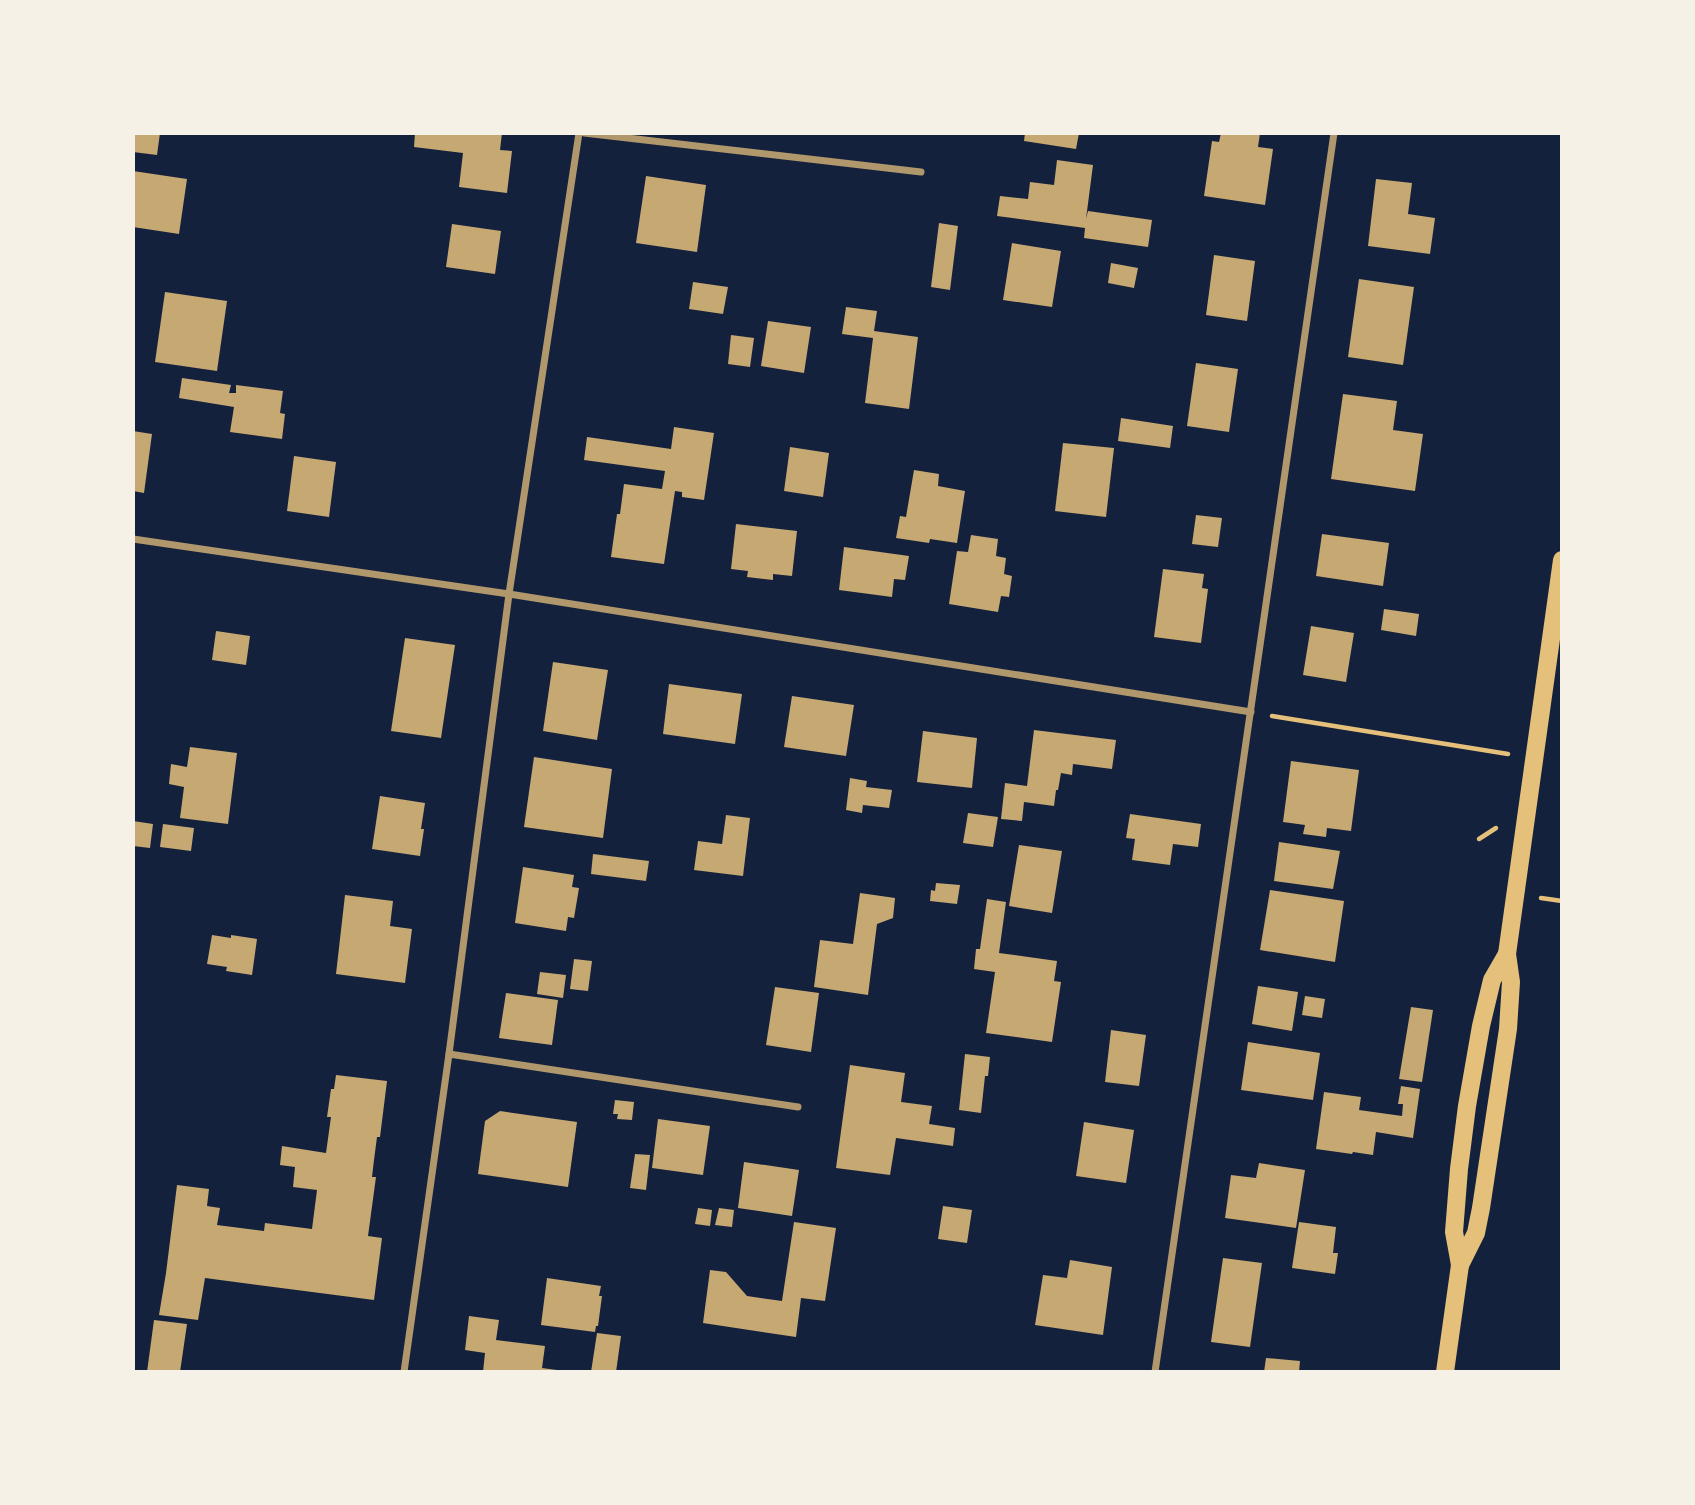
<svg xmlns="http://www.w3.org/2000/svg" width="1695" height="1505" viewBox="0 0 1695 1505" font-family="Rubik,sans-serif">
<rect width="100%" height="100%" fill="#14213d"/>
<g fill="#c6a872">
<polygon points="133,133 160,133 157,155 133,152"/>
<polygon points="415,133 502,133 500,150 512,151 507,193 459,187 463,153 414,147"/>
<polygon points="1025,133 1079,133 1076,149 1024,141"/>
<polygon points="1221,133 1260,133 1258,147 1273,149 1265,205 1204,196 1212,141 1219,142"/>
<polygon points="1057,160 1093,165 1086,219 1088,211 1152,220 1148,247 1084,238 1085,228 997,216 1000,196 1028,199 1030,182 1054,185"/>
<polygon points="133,171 187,179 179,234 133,227"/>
<polygon points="646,176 706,185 697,252 636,243"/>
<polygon points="1376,179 1412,183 1408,214 1435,218 1430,254 1368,246"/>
<polygon points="939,223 958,226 950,290 931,287"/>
<polygon points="452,224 501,231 495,274 446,267"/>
<polygon points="1012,243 1061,251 1052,307 1003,300"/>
<polygon points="1214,255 1255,261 1247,321 1206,315"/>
<polygon points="1111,263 1138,268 1134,288 1108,283"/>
<polygon points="1359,279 1414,287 1403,365 1348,357"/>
<polygon points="693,282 728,287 723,314 689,309"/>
<polygon points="165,292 227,301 217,371 155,362"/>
<polygon points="846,307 877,311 874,331 918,337 909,409 865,403 873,338 842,334"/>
<polygon points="768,321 811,327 804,373 761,366"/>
<polygon points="731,335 754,338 750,367 728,364"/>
<polygon points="1196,363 1238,369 1229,432 1187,426"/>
<polygon points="182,378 231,385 229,393 236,393 236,385 283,391 280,413 285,414 282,439 230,432 234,407 179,398"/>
<polygon points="1343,394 1397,401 1393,430 1423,434 1415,491 1331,479"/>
<polygon points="1121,418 1173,426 1170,448 1118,441"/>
<polygon points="674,427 714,433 704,500 682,497 682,492 675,491 664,564 611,557 617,514 620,514 624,484 662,489 665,471 584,460 587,437 671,449"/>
<polygon points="133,431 152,434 144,493 133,491"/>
<polygon points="1063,443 1114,448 1106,517 1055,511"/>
<polygon points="790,447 829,453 823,497 784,491"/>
<polygon points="294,456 336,462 329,517 287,511"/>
<polygon points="914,470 939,474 938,486 965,491 957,543 930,539 929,543 896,538 900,516 906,517"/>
<polygon points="1196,515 1222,518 1218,547 1192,544"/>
<polygon points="736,524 797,531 792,576 773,574 773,580 747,577 748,571 731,569"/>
<polygon points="1322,534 1389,543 1383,586 1316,576"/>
<polygon points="971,535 998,539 996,556 1006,558 1004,574 1012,576 1009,597 1001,596 998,612 949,604 957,551 968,552"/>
<polygon points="844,547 909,556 905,580 894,579 892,597 839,590"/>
<polygon points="1163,569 1204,574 1202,588 1208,589 1201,643 1154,637"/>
<polygon points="1384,609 1419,614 1416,636 1381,630"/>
<polygon points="1311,626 1354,633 1346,682 1303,675"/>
<polygon points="216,631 250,636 246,665 212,660"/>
<polygon points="405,638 455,645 441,738 391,731"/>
<polygon points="553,662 608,670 597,740 543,731"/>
<polygon points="669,684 742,694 735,744 663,734"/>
<polygon points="792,696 854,705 846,756 784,747"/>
<polygon points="1034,730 1116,740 1112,769 1073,764 1072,775 1061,773 1058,790 1056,790 1054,806 1024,802 1022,821 1001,819 1005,783 1027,786"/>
<polygon points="923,731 977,738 972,788 917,782"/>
<polygon points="190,747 237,753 228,824 180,818 184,787 169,784 171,764 187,767"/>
<polygon points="534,757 612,769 603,838 524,827"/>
<polygon points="1291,761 1359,770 1351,831 1327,828 1326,837 1303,834 1305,825 1283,822"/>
<polygon points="850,778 867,781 866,787 892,790 889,808 863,805 862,813 846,810"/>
<polygon points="380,796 425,803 421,829 424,829 420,856 372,849"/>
<polygon points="968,813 998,817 993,847 963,843"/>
<polygon points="1130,814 1201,824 1198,847 1173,844 1170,865 1132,860 1135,839 1126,838"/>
<polygon points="726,815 750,818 743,876 694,870 698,841 722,844"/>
<polygon points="133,821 153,824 150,848 133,846"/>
<polygon points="163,824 194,828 191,851 160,847"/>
<polygon points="1279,842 1340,851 1333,889 1274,881"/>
<polygon points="1019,845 1062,851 1052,913 1009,906"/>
<polygon points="593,854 649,861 646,881 591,874"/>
<polygon points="523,867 574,875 572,887 579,888 574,918 568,917 566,931 515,923"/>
<polygon points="936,883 960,885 957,904 930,901 931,890 935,891"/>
<polygon points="1270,890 1344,901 1335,962 1260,950"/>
<polygon points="860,893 895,898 893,918 877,924 868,995 814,987 820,940 853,944"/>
<polygon points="345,895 393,901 390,926 412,929 405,983 336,974"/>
<polygon points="987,899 1006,902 999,953 1057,961 1054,981 1061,982 1052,1042 986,1033 995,972 974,969 976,949 980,949"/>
<polygon points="212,935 231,938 231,935 257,939 252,975 226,971 227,967 207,964"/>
<polygon points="574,959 592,961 588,991 570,989"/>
<polygon points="540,972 566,975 563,998 537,994"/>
<polygon points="1258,986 1298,992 1292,1031 1252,1024"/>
<polygon points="775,987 819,993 811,1052 766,1045"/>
<polygon points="506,993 558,1000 552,1045 499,1038"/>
<polygon points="1305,996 1325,999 1322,1018 1302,1015"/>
<polygon points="1411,1007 1433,1010 1422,1082 1399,1079"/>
<polygon points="1111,1030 1146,1035 1139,1086 1105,1082"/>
<polygon points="1248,1042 1320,1053 1313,1100 1241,1090"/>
<polygon points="965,1054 990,1057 988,1076 985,1076 981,1113 959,1110"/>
<polygon points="850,1065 905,1073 901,1102 932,1106 929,1124 955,1128 953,1146 896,1138 890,1175 836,1168"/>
<polygon points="336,1075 387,1081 380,1137 377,1137 374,1160 372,1177 376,1177 368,1236 382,1238 374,1300 205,1278 198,1320 159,1315 166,1273 177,1185 209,1189 207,1206 220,1208 217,1225 264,1231 265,1223 312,1229 317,1190 293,1187 295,1167 280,1165 282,1146 326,1153 331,1117 327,1117 331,1089 334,1089"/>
<polygon points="1401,1086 1420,1089 1413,1138 1376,1132 1373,1155 1353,1152 1352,1154 1316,1149 1324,1092 1361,1097 1359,1110 1402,1116 1403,1104 1398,1104"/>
<polygon points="615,1100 634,1102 632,1120 617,1119 618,1114 613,1114"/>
<polygon points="500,1111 577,1122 568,1187 478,1174 485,1121"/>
<polygon points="658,1119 710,1126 703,1175 652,1168"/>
<polygon points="1084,1122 1134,1130 1126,1183 1076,1176"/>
<polygon points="635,1154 650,1155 646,1190 630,1188"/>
<polygon points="744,1162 799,1170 792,1216 738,1208"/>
<polygon points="1259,1163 1305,1170 1296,1228 1225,1218 1231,1175 1256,1178"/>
<polygon points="943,1206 972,1210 967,1243 938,1239"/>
<polygon points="698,1208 712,1210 710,1226 695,1224"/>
<polygon points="719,1208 734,1210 732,1227 715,1225"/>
<polygon points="794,1222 836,1228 825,1301 801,1298 796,1337 703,1323 710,1270 726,1272 747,1296 782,1301"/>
<polygon points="1299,1222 1336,1227 1333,1253 1338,1253 1335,1274 1292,1268"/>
<polygon points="1223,1258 1262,1263 1250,1347 1211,1342"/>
<polygon points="1070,1260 1112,1267 1103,1335 1035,1325 1043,1275 1067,1278"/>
<polygon points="547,1278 601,1286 599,1296 602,1296 598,1326 596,1326 595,1332 541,1325"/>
<polygon points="469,1316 499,1320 496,1340 545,1346 542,1368 557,1370 557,1372 483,1372 485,1353 465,1350"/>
<polygon points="154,1320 187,1324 180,1372 147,1372"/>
<polygon points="597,1333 621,1336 616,1372 591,1372"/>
<polygon points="1266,1358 1300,1361 1299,1372 1264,1372"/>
</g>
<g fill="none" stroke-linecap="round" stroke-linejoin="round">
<g stroke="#e5c07b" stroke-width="4.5">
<polyline points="1272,716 1508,754"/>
<polyline points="1479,839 1496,828"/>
<polyline points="1541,898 1562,901"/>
</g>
<g stroke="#b1986c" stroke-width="7">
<polyline points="584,133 921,172"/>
<polyline points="133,539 509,594 1251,712"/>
<polyline points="449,1054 798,1107"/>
<polyline points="404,1372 449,1054 509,594 579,133"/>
<polyline points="1155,1372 1334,133"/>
</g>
<g stroke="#e5c07b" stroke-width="18">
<polyline points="1460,1265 1454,1232 1459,1169 1467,1106 1481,1026 1492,980 1507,954"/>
<polyline points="1445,1372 1460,1265 1476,1233 1481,1208 1508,1029 1511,982 1507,954 1562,560"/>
</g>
</g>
<rect width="1695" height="1505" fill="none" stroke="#f6f1e7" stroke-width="270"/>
</svg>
